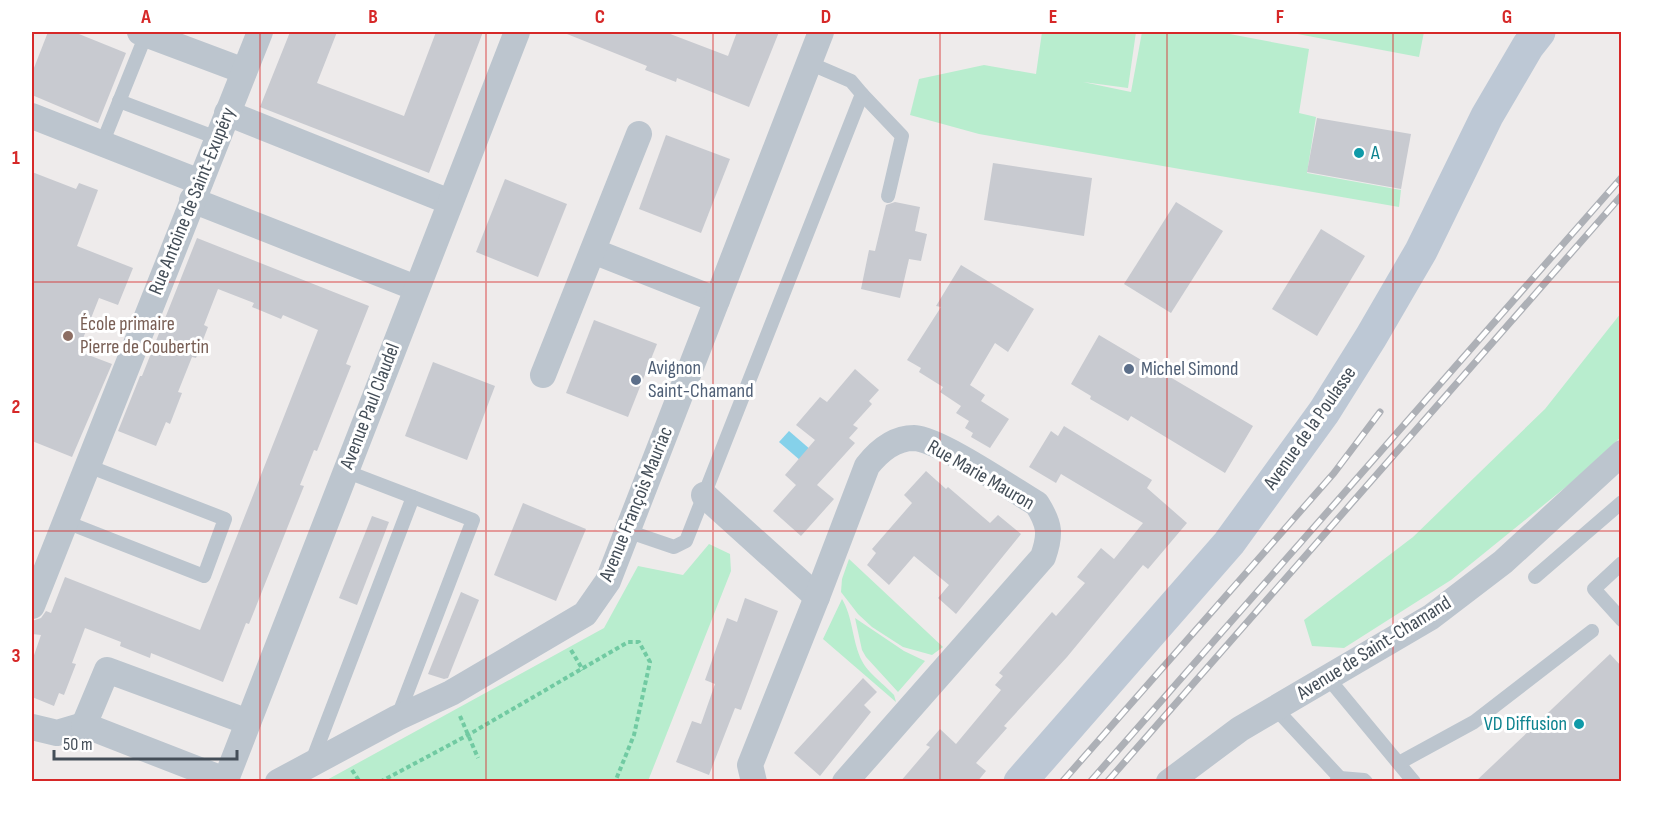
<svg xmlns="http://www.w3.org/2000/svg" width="1653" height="813" viewBox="0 0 1653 813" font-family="'Sofia Sans Condensed',sans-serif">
<rect width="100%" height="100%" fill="#eeebeb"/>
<g fill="#b8edce">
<polygon points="1042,32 1136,32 1128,88 1083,82 1131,92 1142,32 1219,32 1309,49 1299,113 1316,117 1307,173 1401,190 1399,207 979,134 910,115 919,79 984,65 1036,74"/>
<polygon points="1287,32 1424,32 1419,57"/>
<polygon points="1621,313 1621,437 1572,482 1451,580 1344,648 1312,646 1304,620 1413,537 1545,409"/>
<polygon points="709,544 730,554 731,571 648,781 325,781 604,628 638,566 683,575"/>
<polygon points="849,559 943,647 932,655 903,647 872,627 858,614 841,592 842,579"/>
<path d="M 842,599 C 853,617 852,641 862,661 C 867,672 886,686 894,695 L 896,702 L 823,639 Z"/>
<polygon points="855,618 904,651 925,661 898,692 866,657 862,650"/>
</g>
<polygon fill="#85d1ea" points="789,431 811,450 801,461 779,442"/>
<g fill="#c8cad0">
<polygon points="48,32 74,32 126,53 98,123 32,95 32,73"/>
<polygon points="290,32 337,32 317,83 404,116 436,32 483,32 429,173 260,107"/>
<polygon points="562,32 665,32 728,56 737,32 779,32 749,107 677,78 676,82 645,70 647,66"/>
<polygon points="1317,118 1411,134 1401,189 1307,172"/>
<polygon points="666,135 730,159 701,233 639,209"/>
<polygon points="993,163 1092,178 1084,236 984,220"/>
<polygon points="32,172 76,189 79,183 98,190 77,246 133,268 118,305 99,298 78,351 112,364 72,457 32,441"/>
<polygon points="505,179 567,204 538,277 476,252"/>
<polygon points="895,202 920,207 915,231 927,234 921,261 909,259 900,298 861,289 869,250 875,251 886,205"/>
<polygon points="1176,202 1223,231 1171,313 1124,284"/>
<polygon points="1321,229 1365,256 1317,336 1272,309"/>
<polygon points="197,238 369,306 346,364 351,366 317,451 314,450 300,485 304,486 282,541 249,624 246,623 223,682 151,653 150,658 120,646 121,642 85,628 72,663 76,664 64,695 59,693 54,706 32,697 32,661 41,635 32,634 32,621 41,618 46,611 51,613 65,577 200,630 318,330 283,315 281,319 252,307 254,303 218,289 204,325 208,327 196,358 192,357 178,392 182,393 170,424 166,422 156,446 118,431 140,376 142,376"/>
<polygon points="961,265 1034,309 1008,352 995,343 970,385 985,395 981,401 1009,419 990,448 971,437 973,433 965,428 969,421 956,413 961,406 940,392 943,387 919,372 921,368 907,360 941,307 936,306"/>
<polygon points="594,320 657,344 628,417 566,393"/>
<polygon points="1099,335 1253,426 1225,473 1131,416 1128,421 1090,399 1091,396 1071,384"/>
<polygon points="433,362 495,386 467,460 405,436"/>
<polygon points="855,369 879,390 869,401 872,404 853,425 858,428 849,438 855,443 817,485 834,499 801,536 773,511 796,485 785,475 815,440 796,425 820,397 827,402"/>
<polygon points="1064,426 1152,480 1147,488 1187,523 1148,569 1143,565 1067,657 1004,726 1007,728 976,763 986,771 977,782 900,782 930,747 926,745 940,729 956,744 1001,690 995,685 1003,676 999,673 1052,612 1056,616 1085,583 1077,577 1101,548 1114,559 1143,523 1061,474 1056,483 1029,467 1051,431 1058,436"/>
<polygon points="926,471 946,489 948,487 990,523 998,515 1021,534 956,614 938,598 949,585 914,556 889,585 867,565 876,553 872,549 912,503 904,495"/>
<polygon points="523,503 586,529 556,601 494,575"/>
<polygon points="372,516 389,522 357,605 339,598"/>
<polygon points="461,592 479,600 448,678 444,679 428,674"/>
<polygon points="745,598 778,611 741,710 735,708 709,775 676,762 692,721 701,724 715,684 705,680 727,618 737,622"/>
<polygon points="1610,654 1622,667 1622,782 1475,782"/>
<polygon points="863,678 877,692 864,705 871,712 820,776 794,753"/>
</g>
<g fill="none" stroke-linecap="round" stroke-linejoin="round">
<g stroke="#71caa2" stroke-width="4" stroke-dasharray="4.5 3" stroke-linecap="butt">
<polyline points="571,650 583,670"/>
<polyline points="460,716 478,758"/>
<polyline points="352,770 360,782"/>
<polyline points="380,782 468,735 628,642 639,642 650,662 634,735 615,782"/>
</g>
<g stroke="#bcc5ce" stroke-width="14">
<polyline points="862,94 902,136 888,196"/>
<polyline points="119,101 217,138"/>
<polyline points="102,144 147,32"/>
<polyline points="345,471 473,520 398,716"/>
<polyline points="66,522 204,576 225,519 88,466"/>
<polyline points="627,531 674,547 686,541 862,94 851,81 809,63"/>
<polyline points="1622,563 1594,589 1622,620"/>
<polyline points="1535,577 1622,502"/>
<polyline points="1328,678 1414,782"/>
<polyline points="1275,708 1340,778 1336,782"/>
<polyline points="312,761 413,497"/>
<polyline points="1399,763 1474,722 1592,631"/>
<polyline points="1340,778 1364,780 1366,782"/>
</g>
<g stroke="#bcc5ce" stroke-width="26">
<polyline points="140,32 244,71"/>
<polyline points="227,113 450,202"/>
<polyline points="32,116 200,182"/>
<polyline points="192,200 416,288"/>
<polyline points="593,251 717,300"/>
<polyline points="543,375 639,134"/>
<polyline points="704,495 817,597"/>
<polyline points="32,606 260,32"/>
<polyline points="32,727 57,733 84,725"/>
<polyline points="225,780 84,725 107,670 248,722"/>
<polyline points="225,782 517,32"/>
<polyline points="278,782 397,718 451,693 585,614 608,581 821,32"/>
<path d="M 754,782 L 750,765 L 817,597 L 867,466 C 878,452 894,438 914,438 C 939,439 1012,489 1037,504 C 1050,525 1051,534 1043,557 L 845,782"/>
<polyline points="1169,782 1240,729 1431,617 1503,562 1622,453"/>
</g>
<polyline stroke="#bdc8d5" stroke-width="33" points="1020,782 1229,543 1324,412 1371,337 1421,251 1487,116 1528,46 1539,32"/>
<defs>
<g id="rail">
<polyline points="1062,782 1334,473 1380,412"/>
<polyline points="1090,782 1622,177"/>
<polyline points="1107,782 1622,195"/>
</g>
</defs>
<use href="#rail" stroke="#adb0b6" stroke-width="7"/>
<use href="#rail" stroke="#fff" stroke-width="4.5" stroke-dasharray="14" stroke-linecap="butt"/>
</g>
<path fill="none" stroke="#d62828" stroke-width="1.5" stroke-opacity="0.55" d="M 260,32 L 260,782M 486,32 L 486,782M 713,32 L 713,782M 940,32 L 940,782M 1167,32 L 1167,782M 1393,32 L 1393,782M 32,282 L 1622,282M 32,531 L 1622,531"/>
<g fill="#0f9aa8" stroke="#fff" stroke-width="2">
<circle cx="1359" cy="153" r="6"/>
<circle cx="1579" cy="724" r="6"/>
</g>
<circle fill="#8d6e63" stroke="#fff" stroke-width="2" cx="68" cy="336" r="6"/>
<g fill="#5c6f8a" stroke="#fff" stroke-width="2">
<circle cx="1129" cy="369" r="6"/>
<circle cx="636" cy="380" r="6"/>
</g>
<g text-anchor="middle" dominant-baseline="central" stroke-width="6" stroke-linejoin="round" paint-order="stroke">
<g font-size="20" fill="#0d838f" stroke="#fff" text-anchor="start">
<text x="1371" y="153">A</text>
<text x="1567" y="724" text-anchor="end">VD Diffusion</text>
</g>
<g font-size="20" fill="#444e58" stroke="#fff">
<text transform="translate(192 201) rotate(-68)">Rue Antoine de Saint-Exupéry</text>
<text transform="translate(370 406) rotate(-69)">Avenue Paul Claudel</text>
<text transform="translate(1310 428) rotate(-55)">Avenue de la Poulasse</text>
<text transform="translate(981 475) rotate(30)">Rue Marie Mauron</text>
<text transform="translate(636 504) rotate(-68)">Avenue François Mauriac</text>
<text transform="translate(1374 648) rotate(-32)">Avenue de Saint-Chamand</text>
</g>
<g font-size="20" fill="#785e54" stroke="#fff" text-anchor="start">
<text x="80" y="324">École primaire<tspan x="80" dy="23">Pierre de Coubertin</tspan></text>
</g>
<g font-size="20" fill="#4e5e75" stroke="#fff" text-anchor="start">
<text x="648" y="368">Avignon<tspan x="648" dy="23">Saint-Chamand</tspan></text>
<text x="1141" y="369">Michel Simond</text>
</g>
</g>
<rect width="1653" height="813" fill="none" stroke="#ffffff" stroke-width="66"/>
<path d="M54 750v9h183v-9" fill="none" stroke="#444e58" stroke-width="3"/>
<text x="63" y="750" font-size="18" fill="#444e58" stroke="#ffffff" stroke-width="4.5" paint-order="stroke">50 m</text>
<rect x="33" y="33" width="1587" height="747" fill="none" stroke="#d62828" stroke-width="2"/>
<g font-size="20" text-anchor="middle" font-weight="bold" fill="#d62828">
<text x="146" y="23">A</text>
<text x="373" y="23">B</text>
<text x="600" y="23">C</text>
<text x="826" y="23">D</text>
<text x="1053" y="23">E</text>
<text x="1280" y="23">F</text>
<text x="1507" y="23">G</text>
<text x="16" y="164">1</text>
<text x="16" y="413">2</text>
<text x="16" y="662">3</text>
</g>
</svg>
